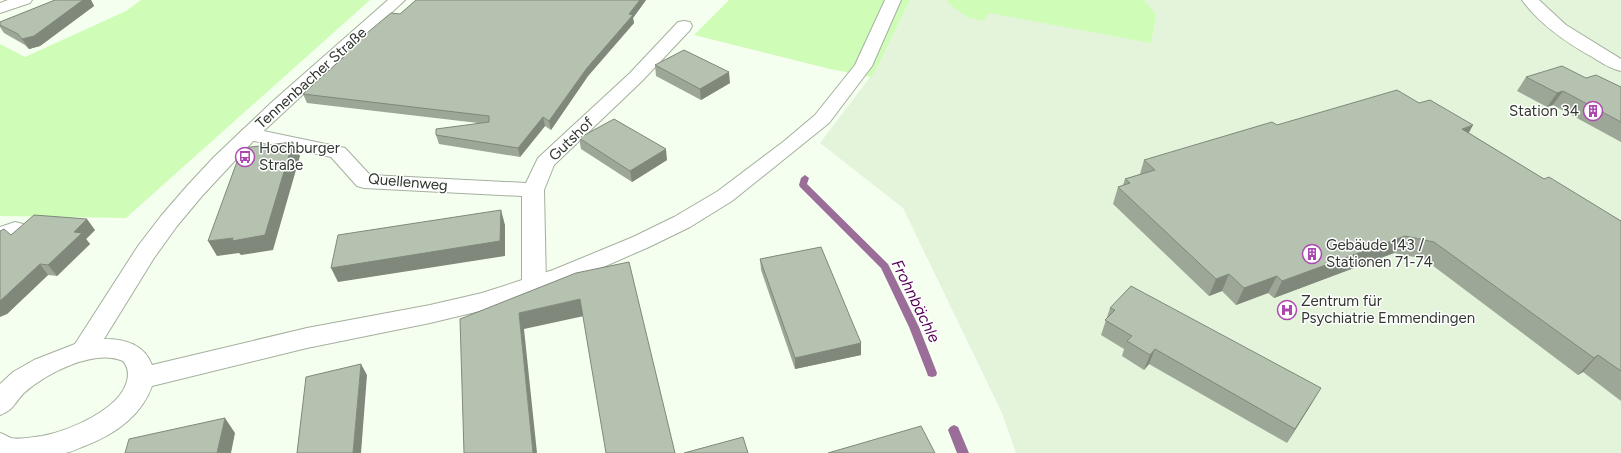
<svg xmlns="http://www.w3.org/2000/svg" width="1621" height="453" viewBox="0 0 1621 453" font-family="Figtree,sans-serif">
<rect width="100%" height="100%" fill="#f5fff0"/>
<polygon fill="#e3f4db" points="910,0 1621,0 1621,453 1016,453 1002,413 903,208 820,143 877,68"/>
<g fill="#cffdb7">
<polygon points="141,0 370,0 126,218 0,216 0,44 25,57 126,11"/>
<polygon points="729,0 910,0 877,68 871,77 830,69 694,35"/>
<polygon points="948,0 1144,0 1156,15 1151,43 989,13 983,21 967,17 947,2"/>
</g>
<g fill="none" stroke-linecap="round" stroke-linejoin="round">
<g fill="#9a6e99" fill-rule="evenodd">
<polygon points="805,175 809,178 807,184 888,264 919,327 937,373 936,376 932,377 928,376 927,373 909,327 881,268 800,187 799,185 801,178"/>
<polygon points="954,425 958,427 969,453 957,453 948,430 950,427"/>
</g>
<defs>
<g id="minor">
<polygon points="8,0 32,0 30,3 0,13 0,3"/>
<path d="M 1522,0 L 1539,0 L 1566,25 L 1621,59 L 1621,71 C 1611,69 1602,63 1594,58 C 1567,43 1540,25 1522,0 Z"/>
<polygon points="684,21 690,22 692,26 690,30 642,81 554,165 544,190 546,285 542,291 534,293 526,291 522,285 522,196 364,188 357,186 331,157 249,140 242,138 239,134 242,130 249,128 345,148 370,175 526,183 538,158 630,73 678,22"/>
<polygon points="15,222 23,224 26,229 23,234 0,244 0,227"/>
</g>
<path id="tertiary" d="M 388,0 L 405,0 L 256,138 L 202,196 L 177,226 L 154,258 L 104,339 C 125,339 144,344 152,365 L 307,328 L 430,305 L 482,293 L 553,270 L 633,237 L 674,217 L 718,191 L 783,142 L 815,115 L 855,65 L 885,0 L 901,0 L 872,66 L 829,123 L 732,201 L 690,227 L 649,247 L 569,282 L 484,310 L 430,323 L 307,348 L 152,386 C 141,417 112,436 82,447 C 77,449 71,452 65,453 C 45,453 21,453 0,453 L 0,433 C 4,434 8,437 11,438 C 20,440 33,437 42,436 C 68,431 120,410 127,381 C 129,373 128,367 123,361 C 94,348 45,374 24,393 C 14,403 14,410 0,415 L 0,384 L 13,372 L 34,360 L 75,344 L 138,246 L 161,216 L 187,186 L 214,157 L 272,102 Z"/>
</defs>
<use href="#minor" stroke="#a4af9e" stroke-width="2"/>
<use href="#tertiary" stroke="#a4af9e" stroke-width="2"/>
<use href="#minor" fill="#fff" fill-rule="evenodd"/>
<use href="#tertiary" fill="#fff" fill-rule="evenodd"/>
</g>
<g fill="#9da797">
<polygon points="55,0 91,0 94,6 40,46 29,49 25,45 4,33 0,27 0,22"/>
<polygon points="416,0 646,0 633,18 634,23 588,76 551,130 545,126 520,157 439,144 436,135 478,123 307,103 303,94 345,56 343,53 400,14"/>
<polygon points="655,65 730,83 701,100 656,76"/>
<polygon points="1526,77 1586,78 1621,87 1621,142 1553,105 1547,107 1517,91"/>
<polygon points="1277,125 1469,133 1544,179 1621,221 1621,401 1583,372 1578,375 1424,259 1394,253 1274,298 1268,293 1236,305 1222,291 1209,296 1113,204 1118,187 1123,185 1125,179 1140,174 1144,160"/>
<polygon points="579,138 667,160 632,182 581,149"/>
<polygon points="95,230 86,239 90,244 57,276 48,275 7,314 11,235"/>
<polygon points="760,259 861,343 861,355 795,369 761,270"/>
<polygon points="1110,308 1312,403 1287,443 1149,364 1144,370 1122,356 1124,349 1101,335"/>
</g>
<g fill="#7f887b">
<polygon points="83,0 91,0 94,6 40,46 29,49 22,39"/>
<polygon points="640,0 646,0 633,18 634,23 588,76 551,130 549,121 587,68 629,14"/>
<polygon points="729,72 730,83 701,100 700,89"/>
<polygon points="1563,91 1553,105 1547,107 1557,93"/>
<polygon points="543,117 545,126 520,157 518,148"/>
<polygon points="1473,125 1464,142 1462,129"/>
<polygon points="293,142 300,156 273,250 241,255 239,253 217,256 208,241 233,238"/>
<polygon points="666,149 667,160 632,182 630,171"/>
<polygon points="501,210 505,225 505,256 338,282 331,268"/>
<polygon points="87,219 95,230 86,239 90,244 57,276 48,265 74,232"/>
<polygon points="1405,236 1394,253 1274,298 1282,281"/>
<polygon points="40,264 48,275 7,314 0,317 0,301"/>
<polygon points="1229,274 1222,291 1209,296 1216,279"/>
<polygon points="1277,276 1268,293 1236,305 1244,288"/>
<polygon points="580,299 584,316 524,329 537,453 533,453 519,313"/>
<polygon points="861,343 861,355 795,369 795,358"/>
<polygon points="1155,349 1149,364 1144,370 1150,355"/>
<polygon points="1598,355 1583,372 1578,375 1594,358"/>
<polygon points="361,364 367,375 361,453 353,453"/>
<polygon points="1321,388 1312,403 1287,443 1295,429"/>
<polygon points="225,418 235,433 231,453 217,453"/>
</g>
<g fill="#b6c2b0" stroke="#7f887b">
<polygon points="55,0 83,0 34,36 22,39 18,34 0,25 0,22"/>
<polygon points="416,0 640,0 629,14 633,15 587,68 549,121 543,117 518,148 436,135 436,129 489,122 489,116 303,94 348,53 343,53 391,13 400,14"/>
<polygon points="684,50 729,72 700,89 655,65"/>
<polygon points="1562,66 1586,78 1596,75 1621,87 1621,122 1563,91 1557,93 1526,77"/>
<polygon points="1397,90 1419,103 1430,100 1473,125 1462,129 1544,179 1549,177 1621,221 1621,371 1598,355 1594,358 1434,242 1405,236 1282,281 1277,276 1244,288 1229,274 1216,279 1118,187 1130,183 1125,179 1155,170 1144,160 1272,122 1277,125"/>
<polygon points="614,119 666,149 630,171 579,138"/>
<polygon points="293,142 265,235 232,241 233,238 208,241 242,148"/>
<polygon points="501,210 500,241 331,268 338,235"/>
<polygon points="34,215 87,219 74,232 82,233 48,265 40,264 0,301 0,231 4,229 11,235"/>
<polygon points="821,247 861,343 795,358 760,259"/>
<polygon points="629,262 675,453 606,453 580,299 519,313 533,453 464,453 460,319 576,273"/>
<polygon points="1131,286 1321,388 1295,429 1155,349 1150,355 1127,341 1132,336 1105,320 1115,310 1110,308"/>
<polygon points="361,364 353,453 297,453 306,377"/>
<polygon points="225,418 217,453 125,453 129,439"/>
<polygon points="921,426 935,453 828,453"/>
<polygon points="743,437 748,453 684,453"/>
</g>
<defs>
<symbol id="building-ring" viewBox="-11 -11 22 22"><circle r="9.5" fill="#fff" stroke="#ac49af" stroke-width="1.5"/><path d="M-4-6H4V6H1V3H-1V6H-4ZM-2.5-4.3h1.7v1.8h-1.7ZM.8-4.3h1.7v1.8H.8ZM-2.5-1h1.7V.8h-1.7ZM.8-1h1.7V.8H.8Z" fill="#ac49af"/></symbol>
<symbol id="bus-ring" viewBox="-11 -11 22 22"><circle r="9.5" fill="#fff" stroke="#ac49af" stroke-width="1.5"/><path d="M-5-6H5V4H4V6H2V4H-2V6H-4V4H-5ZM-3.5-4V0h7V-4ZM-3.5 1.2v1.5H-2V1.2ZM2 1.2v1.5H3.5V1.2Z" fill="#ac49af"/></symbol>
<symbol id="hospital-ring" viewBox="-11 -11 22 22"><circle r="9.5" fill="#fff" stroke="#ac49af" stroke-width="1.5"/><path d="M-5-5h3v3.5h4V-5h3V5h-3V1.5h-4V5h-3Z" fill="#ac49af"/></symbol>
</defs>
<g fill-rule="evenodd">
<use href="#building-ring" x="1582" y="100" width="22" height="22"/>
<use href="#bus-ring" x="234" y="146" width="22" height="22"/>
<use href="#building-ring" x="1301" y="243" width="22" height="22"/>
<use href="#hospital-ring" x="1276" y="299" width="22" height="22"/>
</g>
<g text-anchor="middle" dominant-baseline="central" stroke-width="3" stroke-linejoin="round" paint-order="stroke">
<g font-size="15" fill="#31362f" stroke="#fff">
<text transform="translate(311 78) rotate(-42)">Tennenbacher Straße</text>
<text transform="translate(571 139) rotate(-44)">Gutshof</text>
<text transform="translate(408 182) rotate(5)">Quellenweg</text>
</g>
<g font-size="15" fill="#31362f" stroke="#fff" text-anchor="start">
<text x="1579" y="111" text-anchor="end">Station 34</text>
<text x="259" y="148">Hochburger<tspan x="259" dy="17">Straße</tspan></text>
<text x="1326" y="245">Gebäude 143 /<tspan x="1326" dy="17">Stationen 71-74</tspan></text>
<text x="1301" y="301">Zentrum für<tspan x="1301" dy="17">Psychiatrie Emmendingen</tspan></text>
</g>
<g font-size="16" font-style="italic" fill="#560259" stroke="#fff">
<text transform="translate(916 301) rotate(64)">Frohnbächle</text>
</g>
</g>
</svg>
